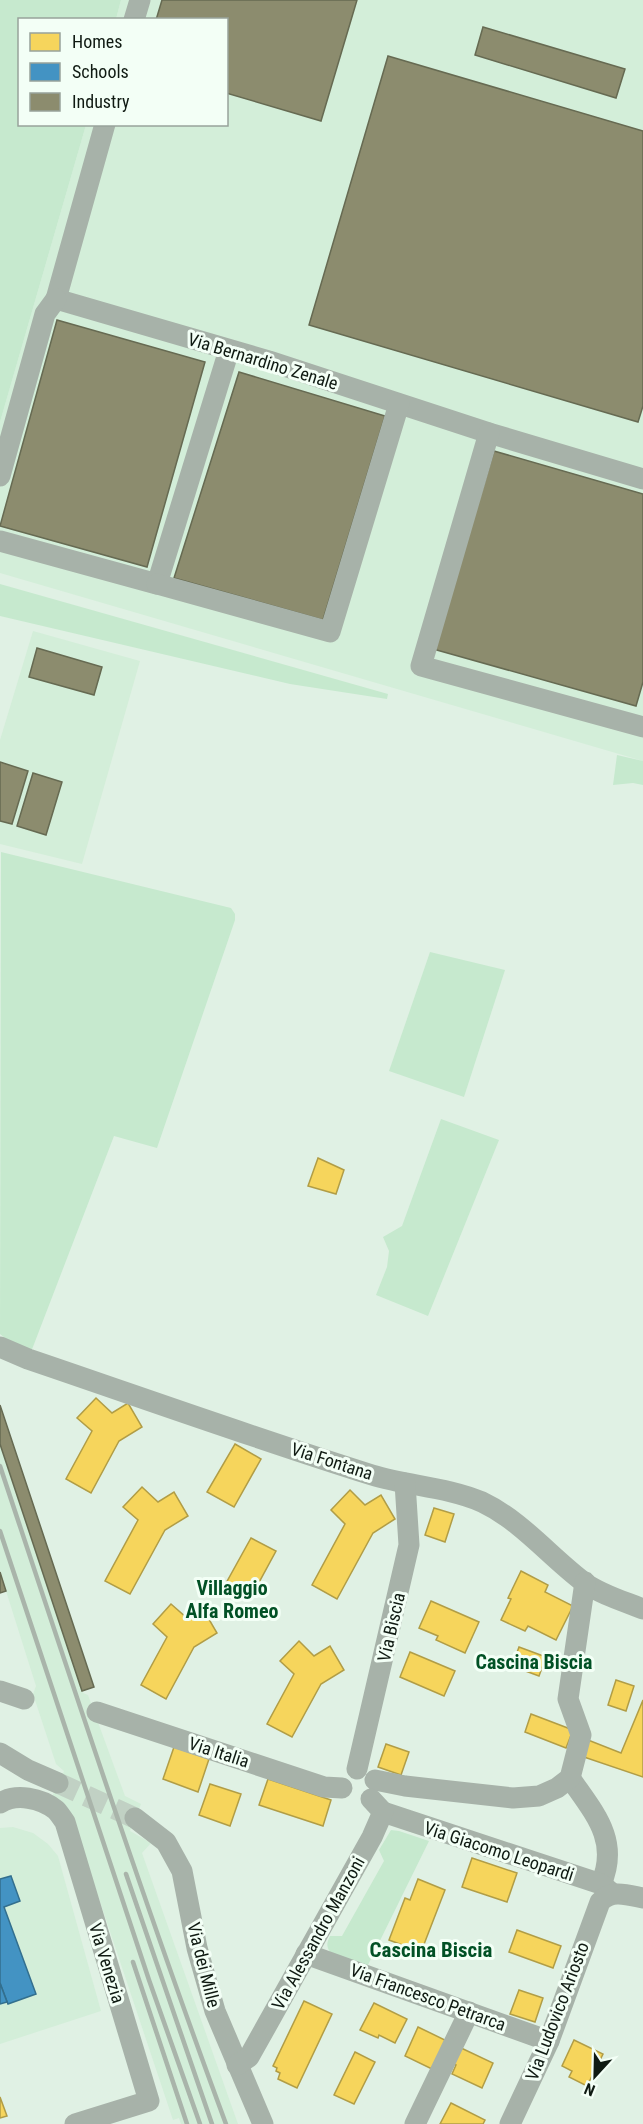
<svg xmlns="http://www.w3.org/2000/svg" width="643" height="2124" viewBox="0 0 643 2124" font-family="'Roboto Condensed',sans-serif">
<rect width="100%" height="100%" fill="#e0f1e4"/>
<g fill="#d3eed9">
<polygon points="121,0 643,0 643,761 0,573 0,422 86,125 226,124 226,20 116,19"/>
<polygon points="33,631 140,661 82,864 0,844 0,740"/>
<polygon points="0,1444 83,1693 88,1695 125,1796 141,1804 130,1831 151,1843 142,1853 238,2124 181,2124 179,2118 173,2120 69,1809 52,1797 64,1771 56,1764 33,1694 36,1686 0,1572"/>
<polygon points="13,1827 33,1833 48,1844 58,1856 101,2011 0,2044 0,1828"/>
</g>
<g fill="#c6e9ce">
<polygon points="0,0 121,0 116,19 20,20 20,124 86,125 0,422"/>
<polygon points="0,584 388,694 387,699 290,684 0,616"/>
<polygon points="617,755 643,761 643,785 633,783 613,785"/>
<polygon points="1,852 231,908 235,914 235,920 157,1148 114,1136 31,1352 15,1346 0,1334"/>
<polygon points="430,952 505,970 464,1097 389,1071"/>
<polygon points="441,1119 499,1140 428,1316 376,1295 387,1267 389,1251 383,1237 402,1226"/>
<path d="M 391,1830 L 399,1831 L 429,1841 L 367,1967 L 330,1952 C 326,1946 327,1942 330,1936 L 342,1936 L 384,1861 L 379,1850 Z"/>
</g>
<g fill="#f6d55c" stroke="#b19d46" stroke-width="1.5">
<polygon points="318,1158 344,1170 336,1194 308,1186"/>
<polygon points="96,1398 112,1413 128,1403 142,1427 119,1441 91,1493 66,1479 92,1431 77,1418"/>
<polygon points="235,1444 261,1459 234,1507 207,1492"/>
<polygon points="142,1487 158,1502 174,1492 188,1516 165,1530 130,1594 105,1581 138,1520 123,1507"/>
<polygon points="350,1490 365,1505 381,1495 395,1519 373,1533 337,1599 312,1585 345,1524 331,1510"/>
<polygon points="434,1508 454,1514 445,1542 425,1535"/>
<polygon points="251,1538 276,1551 250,1599 225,1585"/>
<polygon points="521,1571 548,1585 545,1592 573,1606 556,1640 528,1626 525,1631 501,1620 511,1599 508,1598"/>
<polygon points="431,1601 479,1622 465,1653 436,1640 438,1636 419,1628"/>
<polygon points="171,1604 187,1618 203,1609 217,1633 194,1647 166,1699 141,1685 167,1637 153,1624"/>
<polygon points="299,1641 314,1656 330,1646 344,1670 321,1684 292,1737 267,1724 294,1674 280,1661"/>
<polygon points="519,1647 546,1657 539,1676 512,1666"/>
<polygon points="410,1652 455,1671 444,1696 400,1677"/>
<polygon points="616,1680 634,1686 626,1711 608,1705"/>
<polygon points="643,1700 643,1777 578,1755 583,1738 621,1753"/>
<polygon points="531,1714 573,1730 566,1748 525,1732"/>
<polygon points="386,1744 409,1752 401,1775 378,1767"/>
<polygon points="174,1747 209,1759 198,1792 163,1779"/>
<polygon points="268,1779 331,1800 323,1826 259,1805"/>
<polygon points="210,1784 241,1794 230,1826 199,1815"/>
<polygon points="472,1858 517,1873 507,1902 462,1887"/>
<polygon points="418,1879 445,1890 421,1952 389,1940 405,1898 410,1900"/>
<polygon points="517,1930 561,1946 553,1968 509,1952"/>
<polygon points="519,1990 543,1998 535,2022 510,2014"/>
<polygon points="304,2001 332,2014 297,2088 278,2079 280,2073 276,2071 277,2068 273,2066"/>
<polygon points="374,2003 407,2019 395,2043 379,2035 378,2038 360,2030"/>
<polygon points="418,2027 449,2042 432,2069 405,2056"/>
<polygon points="574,2040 603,2054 587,2086 569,2077 572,2071 562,2066"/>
<polygon points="459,2047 493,2063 482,2088 452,2074 456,2065 451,2063"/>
<polygon points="355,2052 375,2062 354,2104 334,2095"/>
<polygon points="0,2097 7,2116 0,2118"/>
<polygon points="451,2103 485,2120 483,2124 440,2124"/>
</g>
<g fill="#4393c3" stroke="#336f8e" stroke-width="1.5">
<polygon points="11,1876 20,1901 4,1907 36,1994 8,2004 0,1983 0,1879"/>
<polygon points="0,1983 7,2002 0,2004"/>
</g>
<g fill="#8c8c6e" stroke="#666a52" stroke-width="1.5">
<polygon points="162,0 357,0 321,121 226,93 226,20 156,20"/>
<polygon points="483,27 625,69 616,98 475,55"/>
<polygon points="388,56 643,131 643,406 638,422 309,325"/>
<polygon points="57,320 205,362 147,567 0,526"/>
<polygon points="239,372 385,416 323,620 174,578"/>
<polygon points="494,451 643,494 643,682 636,706 433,649"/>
<polygon points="37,648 102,667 94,695 29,677"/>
<polygon points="0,762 28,771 12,824 0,821"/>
<polygon points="33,773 62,782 46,835 17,826"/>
<polygon points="0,1405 94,1687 82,1691 0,1444"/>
<polygon points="0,1572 6,1591 0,1593"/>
</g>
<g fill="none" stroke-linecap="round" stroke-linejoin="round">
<polyline stroke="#c1d1c4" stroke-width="21" stroke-dasharray="21 10" stroke-linecap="butt" points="58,1783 135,1818"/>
<g stroke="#a7b2a9" stroke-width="21">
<polyline points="134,20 140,0"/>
<polyline points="105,124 56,299 269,361 489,433 643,479"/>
<polyline points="489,433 421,666 643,727"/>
<polyline points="0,476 45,314 56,299"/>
<polyline points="0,541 157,584 229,350"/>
<polyline points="157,584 330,632 399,404"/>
<path d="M 0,1347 L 28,1359 C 143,1398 257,1439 372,1475 C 408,1486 447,1487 482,1502 C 522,1521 550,1557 585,1583 C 602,1595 623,1601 643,1609"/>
<polyline points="0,1691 24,1699"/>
<polyline points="97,1712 324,1787 342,1788"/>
<polyline points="0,1753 28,1770 58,1783"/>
<polyline points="357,1769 409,1545 405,1483"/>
<path d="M 570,1778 C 594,1813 620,1840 601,1884"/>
<polyline points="375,1780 405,1786 513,1798 539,1796 557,1788 570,1778 581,1735 568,1699 585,1582"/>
<path d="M 0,1803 C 16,1793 41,1798 56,1810 C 59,1813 62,1818 65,1822 L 149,2101 L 75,2124"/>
<polyline points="383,1812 601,1884 613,1894"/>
<polyline points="135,1818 166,1842 182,1871 197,1948 215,2011 263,2124"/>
<polyline points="306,1954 549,2041"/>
<polyline points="237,2065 249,2057 372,1837 383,1812 371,1799"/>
<polyline points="415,2124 469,2012"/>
<path d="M 510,2124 L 549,2041 L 600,1902 C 611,1889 628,1895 643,1898"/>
</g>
<g stroke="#a9b4aa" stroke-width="4.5">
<path d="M 0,1466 C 73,1686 145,1906 226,2124"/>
<polyline points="0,1531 149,1980 200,2124"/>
<polyline points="126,1874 212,2124"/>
<polyline points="133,1962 187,2124"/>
</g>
</g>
<g text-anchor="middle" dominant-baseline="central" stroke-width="6" stroke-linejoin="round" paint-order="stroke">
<g font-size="18" fill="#0f1a12" stroke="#f3fff6">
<text transform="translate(263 361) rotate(17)">Via Bernardino Zenale</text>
<text transform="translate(332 1461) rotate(18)">Via Fontana</text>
<text transform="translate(391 1627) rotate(-77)">Via Biscia</text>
<text transform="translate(219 1752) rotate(18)">Via Italia</text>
<text transform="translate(499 1851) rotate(18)">Via Giacomo Leopardi</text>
<text transform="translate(318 1933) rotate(-61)">Via Alessandro Manzoni</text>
<text transform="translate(107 1963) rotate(73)">Via Venezia</text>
<text transform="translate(204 1965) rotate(76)">Via dei Mille</text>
<text transform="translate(428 1997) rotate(20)">Via Francesco Petrarca</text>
<text transform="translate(557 2011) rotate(-69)">Via Ludovico Ariosto</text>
</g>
<g font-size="20" font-weight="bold" fill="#015125" stroke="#f3fff6">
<text x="232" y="1588">Villaggio<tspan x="232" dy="23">Alfa Romeo</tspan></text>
<text x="534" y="1662">Cascina Biscia</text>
</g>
<g font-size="21" font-weight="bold" fill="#015125" stroke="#f3fff6">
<text x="431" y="1950">Cascina Biscia</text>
</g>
</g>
<rect x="18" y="18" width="210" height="108" fill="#f3fff6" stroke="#98a39b" stroke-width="1.5"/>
<rect x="30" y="33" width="30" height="18" fill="#f6d55c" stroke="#98a39b" stroke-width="1.5"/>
<text x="72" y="48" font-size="18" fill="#0f1a12">Homes</text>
<rect x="30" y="63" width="30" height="18" fill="#4393c3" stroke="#98a39b" stroke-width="1.5"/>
<text x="72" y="78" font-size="18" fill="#0f1a12">Schools</text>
<rect x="30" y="93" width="30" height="18" fill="#8c8c6e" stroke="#98a39b" stroke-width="1.5"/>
<text x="72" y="108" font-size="18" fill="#0f1a12">Industry</text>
<g transform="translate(595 2076) rotate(202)" stroke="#f3fff6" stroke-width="4.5" paint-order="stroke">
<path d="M0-4.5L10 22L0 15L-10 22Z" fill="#0f1a12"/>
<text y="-9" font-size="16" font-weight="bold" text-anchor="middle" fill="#0f1a12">N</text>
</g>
</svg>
